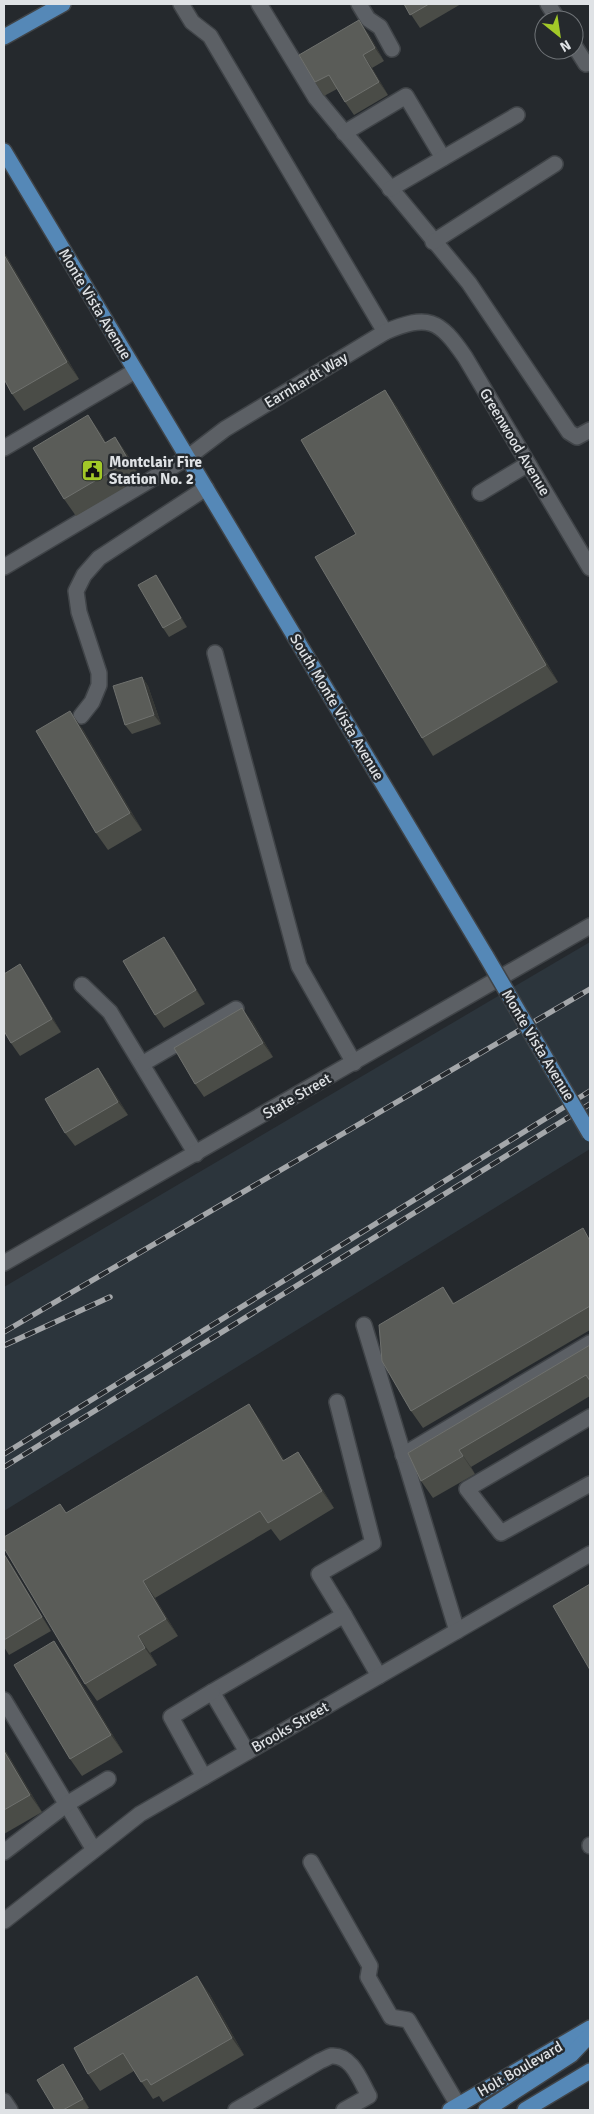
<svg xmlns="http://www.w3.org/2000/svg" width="594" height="2114" viewBox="0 0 594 2114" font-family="Signika,sans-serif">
<rect width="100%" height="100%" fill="#25292d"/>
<polygon fill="#2c353c" points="590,942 590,1149 4,1511 4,1287"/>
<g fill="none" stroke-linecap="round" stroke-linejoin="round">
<defs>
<g id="minor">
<polyline points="181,4 192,22 210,36 385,332"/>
<polyline points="259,4 316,98 469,283 569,432 577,437 590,430"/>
<polyline points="359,4 368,19 380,27 392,49"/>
<polyline points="548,4 558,20"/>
<polyline points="574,45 586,64 590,62"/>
<polyline points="344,133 406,96 443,158"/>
<polyline points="390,189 517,115"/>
<polyline points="433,242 555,164"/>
<polyline points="4,448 135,371"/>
<polyline points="480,493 528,464"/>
<path d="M 4,567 L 187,458 L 225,429 L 385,332 C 428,314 439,319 465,357 L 590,568"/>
<polyline points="215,653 299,966 354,1063"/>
<polyline points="81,716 92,702 99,685 99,673 79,612 76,591 84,575 99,558 206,488"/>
<polyline points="82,985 110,1012 196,1154"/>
<polyline points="142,1064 236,1009"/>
<polyline points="4,1263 590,926"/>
<polyline points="364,1325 457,1631"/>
<polyline points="337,1402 373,1543 319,1574 344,1615"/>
<polyline points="590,1417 467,1489 501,1533 590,1484"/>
<polyline points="403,1455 590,1343"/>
<polyline points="4,1700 94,1850"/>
<polyline points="247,1752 212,1692 344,1615 379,1676"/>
<polyline points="204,1777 171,1717 212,1692"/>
<polyline points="590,1845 590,1846"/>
<polyline points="4,1852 67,1804 108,1779"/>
<polyline points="311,1862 370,1966 368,1977 391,2017 408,2020 458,2105"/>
<polyline points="4,1921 140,1814 590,1554"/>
<polyline points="4,2101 10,2110"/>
<path d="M 236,2110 L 320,2061 C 323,2060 328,2057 331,2056 C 352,2054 361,2082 369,2096 L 344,2110"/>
</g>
<g id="major">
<polyline points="4,37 63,4"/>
<polyline points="4,151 486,956"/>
<polyline points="450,2110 590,2028"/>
<polyline points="486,2110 571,2055 590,2035"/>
<polyline points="525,2110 590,2071"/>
</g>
</defs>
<use href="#minor" stroke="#404448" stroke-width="18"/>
<use href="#major" stroke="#404448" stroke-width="18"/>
<use href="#minor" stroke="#5c6065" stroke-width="15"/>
<use href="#major" stroke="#5588b7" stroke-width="15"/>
<defs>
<g id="rail">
<polyline points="4,1332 590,989"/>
<polyline points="5,1345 110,1297"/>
<polyline points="4,1454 590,1091"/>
<polyline points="4,1467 590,1104"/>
</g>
</defs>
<use href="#rail" stroke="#a4a7aa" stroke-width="5.5"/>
<use href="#rail" stroke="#25292d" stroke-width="4" stroke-dasharray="11" stroke-linecap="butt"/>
<defs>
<polyline id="major-bridge" points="486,956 590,1134"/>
</defs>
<use href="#major-bridge" stroke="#404448" stroke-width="18" stroke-linecap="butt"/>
<use href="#major-bridge" stroke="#5588b7" stroke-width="15"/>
</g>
<g fill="#4a4c47">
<polygon points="404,4 461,4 420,28"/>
<polygon points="368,33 384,61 372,68 388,95 354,115 345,102 337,89 324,96 315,82"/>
<polygon points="4,252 79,379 24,411 12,394 4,379"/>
<polygon points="385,390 397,407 558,682 433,756 422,738 356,534"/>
<polygon points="100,432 106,443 115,437 127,454 141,478 76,516 64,499"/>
<polygon points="156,575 162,584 187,627 169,637 163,628"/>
<polygon points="142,677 148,686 161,724 132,734 125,725"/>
<polygon points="82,728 142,830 108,850 96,833"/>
<polygon points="173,950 205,1004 164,1028 155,1015"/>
<polygon points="20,964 29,978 61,1032 20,1056 11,1043"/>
<polygon points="252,1021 273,1057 204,1097 195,1084"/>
<polygon points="98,1068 107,1081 128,1115 75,1146 65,1133"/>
<polygon points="590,1239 590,1330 423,1428 411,1411 443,1287 454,1303"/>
<polygon points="590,1346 590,1396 471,1467 475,1474 433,1498 421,1481 408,1453"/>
<polygon points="261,1421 284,1460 298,1452 310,1469 334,1508 280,1541 271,1529 155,1598 178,1636 150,1653 157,1665 97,1701 85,1684 60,1504 66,1513"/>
<polygon points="4,1554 11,1564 51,1631 9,1655 4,1647"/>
<polygon points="66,1658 123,1752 82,1776 70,1759"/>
<polygon points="4,1748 42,1812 4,1834"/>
<polygon points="209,1993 244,2055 163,2102 159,2096 153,2099 134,2071 100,2091 88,2074"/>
<polygon points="63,2064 69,2074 89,2108 85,2110 55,2110"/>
</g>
<g fill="#353735">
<polygon points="359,20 368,33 384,61 375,48"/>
<polygon points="363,55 372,68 388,95 379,82"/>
<polygon points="4,252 79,379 67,362 4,255"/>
<polygon points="385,390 397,407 558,682 546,665"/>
<polygon points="88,415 100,432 116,460 105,443"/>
<polygon points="115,437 127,454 141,478 129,461"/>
<polygon points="156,575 162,584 187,627 181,618"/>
<polygon points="142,677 148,686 161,724 154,715"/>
<polygon points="70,711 82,728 142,830 130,813"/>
<polygon points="164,937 173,950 205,1004 196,990"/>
<polygon points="20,964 29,978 61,1032 52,1019"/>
<polygon points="242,1008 252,1021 273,1057 263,1043"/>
<polygon points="98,1068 107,1081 128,1115 118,1102"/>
<polygon points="249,1404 261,1421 295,1478 283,1461"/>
<polygon points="459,1450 471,1467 475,1474"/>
<polygon points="298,1452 310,1469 334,1508 322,1491"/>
<polygon points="4,1554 11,1564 51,1631 42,1617"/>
<polygon points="143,1581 155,1598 178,1636 166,1619"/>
<polygon points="138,1636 150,1653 157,1665 145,1648"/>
<polygon points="54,1641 66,1658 123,1752 111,1735"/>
<polygon points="4,1748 42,1812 30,1795 4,1751"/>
<polygon points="197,1976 209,1993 244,2055 232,2038"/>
<polygon points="63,2064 69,2074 89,2108 83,2099"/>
</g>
<g fill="#5a5c58" stroke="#6f716e">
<polygon points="404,4 429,4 410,15"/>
<polygon points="359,20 375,48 363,55 379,82 345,102 329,75 315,82 299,55"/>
<polygon points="4,255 67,362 12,394 4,379"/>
<polygon points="385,390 546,665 422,738 315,557 356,534 301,440"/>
<polygon points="88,415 105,443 115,437 129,461 64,499 33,448"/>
<polygon points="156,575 181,618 163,628 138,585"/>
<polygon points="142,677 154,715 125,725 113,686"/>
<polygon points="70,711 130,813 96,833 36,731"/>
<polygon points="164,937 196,990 155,1015 123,961"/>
<polygon points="20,964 52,1019 11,1043 4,1031 4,974"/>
<polygon points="242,1008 263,1043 195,1084 174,1048"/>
<polygon points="98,1068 118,1102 65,1133 45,1099"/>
<polygon points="583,1228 590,1241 590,1306 411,1411 382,1361 379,1325 443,1287 453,1304"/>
<polygon points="590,1345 590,1381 586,1375 459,1450 463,1456 421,1481 408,1453"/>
<polygon points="249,1404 283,1461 298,1452 322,1491 268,1523 260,1511 143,1581 166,1619 138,1636 145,1648 85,1684 4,1548 4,1537 60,1504 66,1513"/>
<polygon points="4,1554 42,1617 4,1640"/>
<polygon points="590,1584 590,1670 553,1606"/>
<polygon points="54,1641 111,1735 70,1759 14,1665"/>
<polygon points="4,1751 30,1795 4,1810"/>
<polygon points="197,1976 232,2038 151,2085 147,2079 141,2082 123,2053 88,2074 74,2048"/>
<polygon points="63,2064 83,2099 63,2110 55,2110 37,2080"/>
</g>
<defs>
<symbol id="civic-square" viewBox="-11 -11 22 22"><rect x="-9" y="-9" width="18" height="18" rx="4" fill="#a2c928" stroke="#25292d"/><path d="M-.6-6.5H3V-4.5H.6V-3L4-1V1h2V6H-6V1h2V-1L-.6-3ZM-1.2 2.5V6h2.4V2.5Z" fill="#111"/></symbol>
</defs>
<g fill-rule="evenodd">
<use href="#civic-square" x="80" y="458" width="25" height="25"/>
</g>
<g text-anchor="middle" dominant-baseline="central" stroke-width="5" stroke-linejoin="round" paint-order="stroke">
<g font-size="15" fill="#dfe2e5" stroke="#25292d">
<text transform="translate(95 304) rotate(59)">Monte Vista Avenue</text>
<text transform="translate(306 380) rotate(-31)">Earnhardt Way</text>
<text transform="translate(515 442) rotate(59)">Greenwood Avenue</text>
<text transform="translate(337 707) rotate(59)">South Monte Vista Avenue</text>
<text transform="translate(538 1045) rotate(59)">Monte Vista Avenue</text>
<text transform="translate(297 1096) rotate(-30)">State Street</text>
<text transform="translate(290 1727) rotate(-30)">Brooks Street</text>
<text transform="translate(520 2069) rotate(-30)">Holt Boulevard</text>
</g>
<g font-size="15" font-weight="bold" fill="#dfe2e5" stroke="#25292d" text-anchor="start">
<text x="109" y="462">Montclair Fire<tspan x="109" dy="17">Station No. 2</tspan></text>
</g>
</g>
<rect width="594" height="2114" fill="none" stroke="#dfe2e5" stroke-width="10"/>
<g transform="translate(559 35) rotate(150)"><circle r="24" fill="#25292d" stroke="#6f7377"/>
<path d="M0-4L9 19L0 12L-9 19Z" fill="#a2c928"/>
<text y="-8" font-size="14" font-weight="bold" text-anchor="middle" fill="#dfe2e5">N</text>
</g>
</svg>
